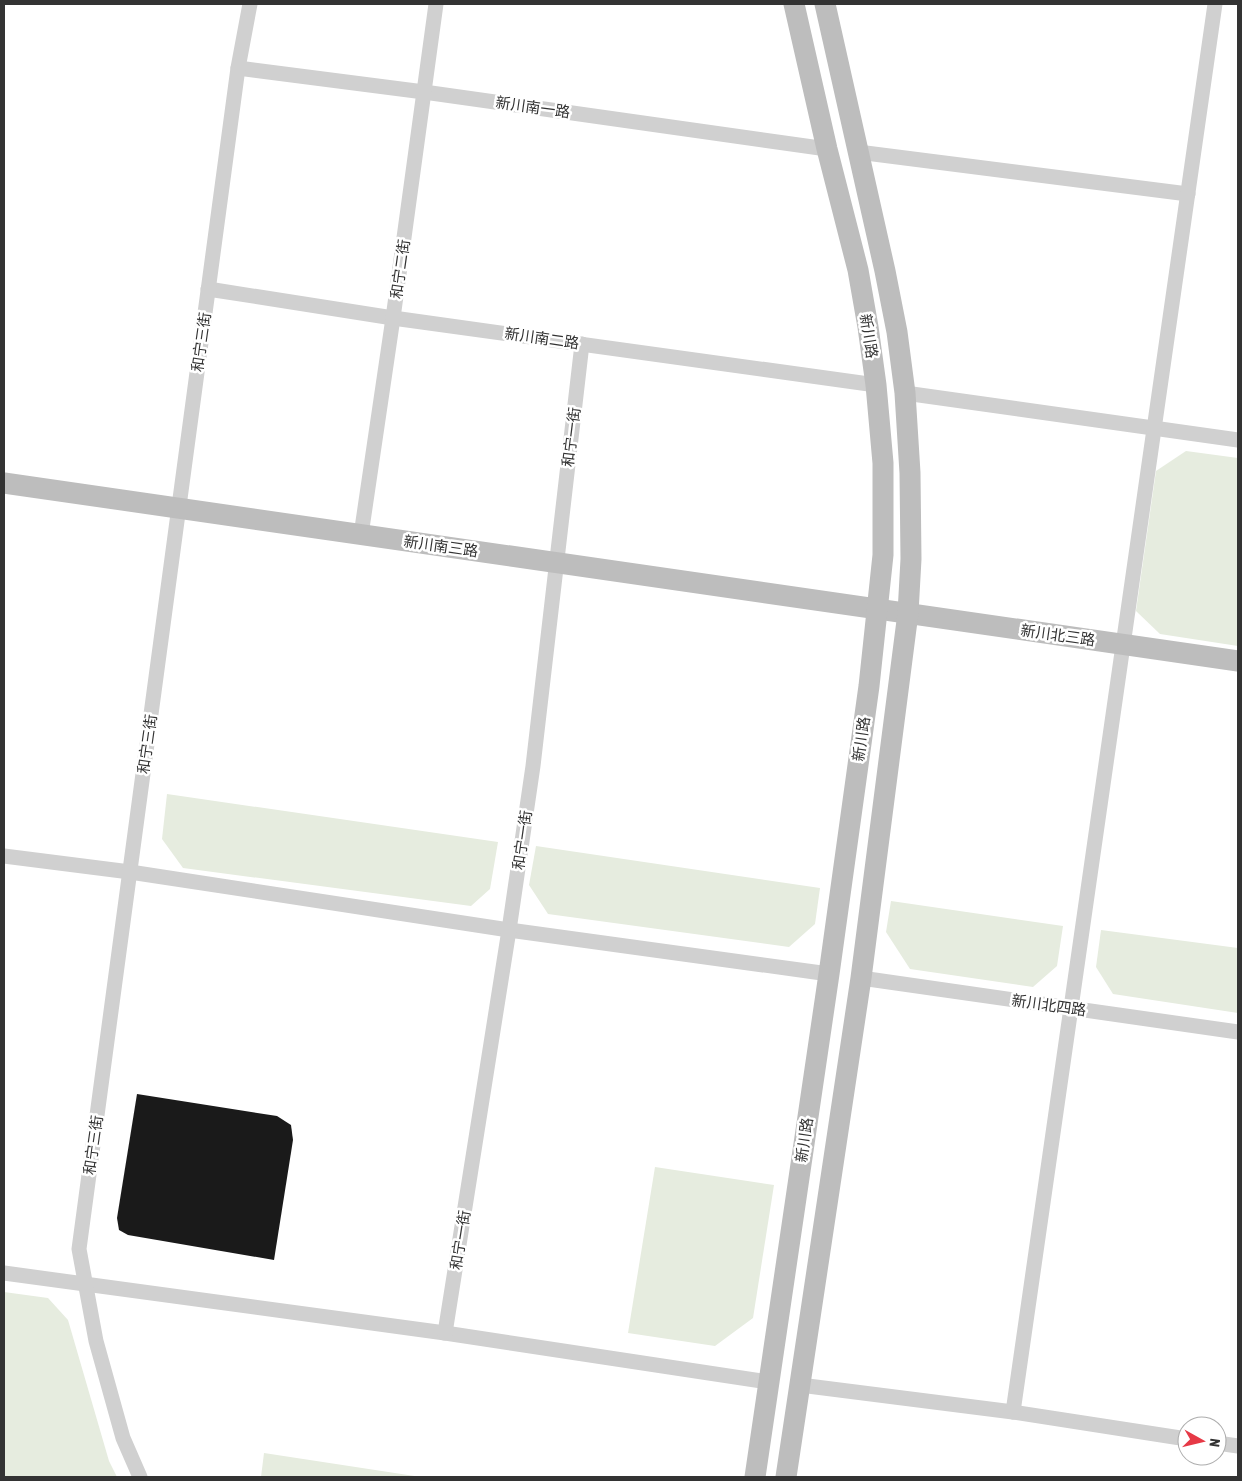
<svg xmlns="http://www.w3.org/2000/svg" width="1242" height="1481" viewBox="0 0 1242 1481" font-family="'Asap Condensed','Noto Sans SC',sans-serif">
<rect width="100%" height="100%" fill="#fff"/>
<g fill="#e6ecdf">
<polygon points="1186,451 1238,458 1238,646 1160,634 1136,611 1156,471"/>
<polygon points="167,794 498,842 490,889 471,906 183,868 162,839"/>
<polygon points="536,846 820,888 815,924 789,947 548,914 529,885"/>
<polygon points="891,901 1063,926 1057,966 1033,987 910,969 886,932"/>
<polygon points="1101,930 1238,948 1238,1013 1113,994 1096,967"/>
<polygon points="655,1167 774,1185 753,1318 715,1346 628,1333"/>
<polygon points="4,1292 48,1298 68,1320 109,1461 117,1477 4,1477"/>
<polygon points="264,1453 421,1477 261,1477"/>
</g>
<polygon fill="#1a1a1a" points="137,1094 277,1116 291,1125 293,1140 274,1260 128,1235 119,1230 117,1218"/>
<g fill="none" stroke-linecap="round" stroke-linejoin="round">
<g stroke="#d0d0d0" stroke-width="15">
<polyline points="238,68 424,92 827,149"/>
<polyline points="858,152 1188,194"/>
<polyline points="208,289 393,318 876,385"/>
<polyline points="905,393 1238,440"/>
<polyline points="361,535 393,318 436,4"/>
<polyline points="4,856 130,872 509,930 829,974"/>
<polyline points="861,978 1238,1032"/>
<polyline points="4,1273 445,1333 768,1382"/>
<polyline points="445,1333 509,930 533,766 582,344"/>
<polyline points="800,1385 1013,1412 1187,1439"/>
<polyline points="1013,1412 1215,4"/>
<polyline points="1217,1443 1238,1446"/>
<polyline points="140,1477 123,1438 96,1341 79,1249 238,68 250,4"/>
</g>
<g stroke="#bdbdbd" stroke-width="21">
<polyline points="4,483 1238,661"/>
<polyline points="755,1477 829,974 869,686 883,555 883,463 876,385 868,327 858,270 827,149 794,4"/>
<polyline points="786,1477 861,978 908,613 911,559 910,473 905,393 897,332 885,271 825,4"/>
</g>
</g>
<g text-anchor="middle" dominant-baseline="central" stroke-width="5" stroke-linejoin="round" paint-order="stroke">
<g font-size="15" fill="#333" stroke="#fff">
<text transform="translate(533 107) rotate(8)">新川南一路</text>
<text transform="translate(400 269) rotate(-82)">和宁二街</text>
<text transform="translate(869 336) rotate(81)">新川路</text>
<text transform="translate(542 338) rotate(8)">新川南二路</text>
<text transform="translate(201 342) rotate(-82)">和宁三街</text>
<text transform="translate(571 437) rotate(-83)">和宁一街</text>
<text transform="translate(441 546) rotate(8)">新川南三路</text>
<text transform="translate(1058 635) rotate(8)">新川北三路</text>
<text transform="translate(861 739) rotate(-82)">新川路</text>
<text transform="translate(147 744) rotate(-82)">和宁三街</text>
<text transform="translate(522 840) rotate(-82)">和宁一街</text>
<text transform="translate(1049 1005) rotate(8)">新川北四路</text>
<text transform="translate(804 1140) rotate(-82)">新川路</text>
<text transform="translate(93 1145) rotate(-82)">和宁三街</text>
<text transform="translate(460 1240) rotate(-81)">和宁一街</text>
</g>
</g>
<rect width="1242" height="1481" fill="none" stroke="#333333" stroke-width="10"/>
<g transform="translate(1202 1441) rotate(98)"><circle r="24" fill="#ffffff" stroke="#adadad"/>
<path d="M0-4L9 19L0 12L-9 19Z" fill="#e63946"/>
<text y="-8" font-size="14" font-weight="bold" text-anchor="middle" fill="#333333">N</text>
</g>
</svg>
